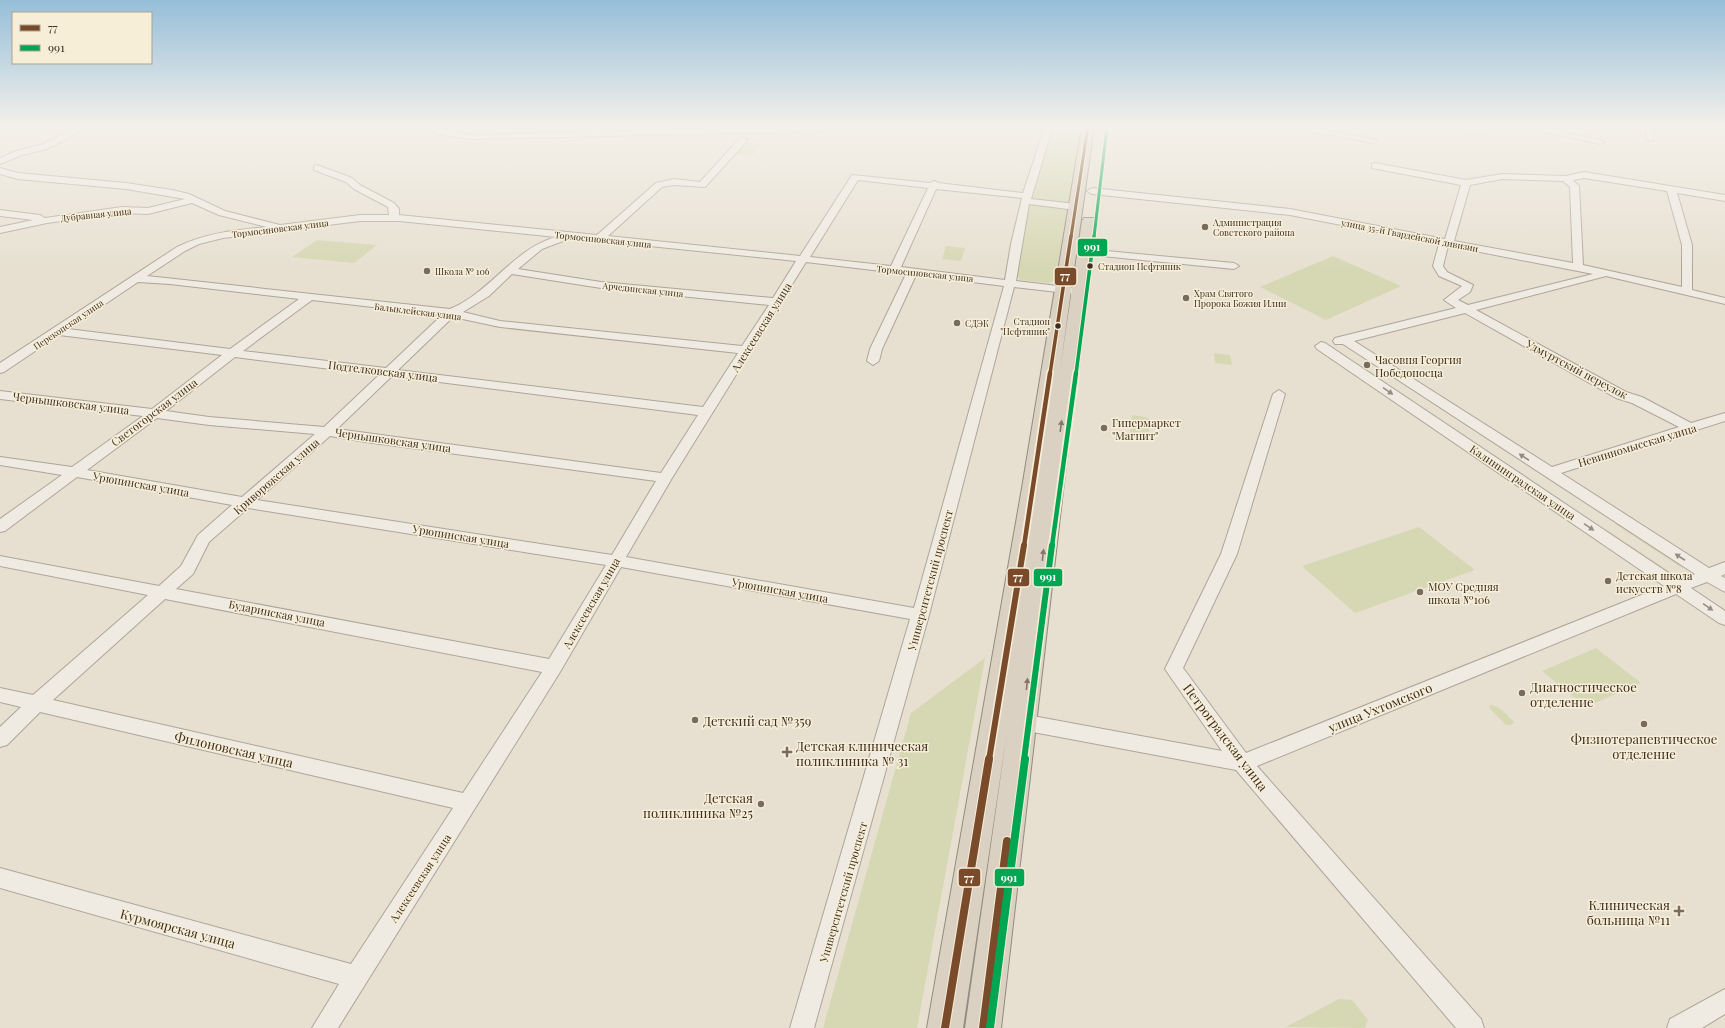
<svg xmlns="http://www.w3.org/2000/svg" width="1725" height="1028" viewBox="0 0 1725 1028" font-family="'Playfair Display',serif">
<rect width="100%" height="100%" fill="#e7e0d1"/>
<g fill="#d6d7b3">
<polygon points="1053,126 1082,126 1070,204 1029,199"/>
<polygon points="1382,126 1421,126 1495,136 1442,133"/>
<polygon points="745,143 762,144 751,157 733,155"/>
<polygon points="1030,203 1069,208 1054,281 1048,283 1020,280 1017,277"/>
<polygon points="317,240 377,245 354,263 292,257"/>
<polygon points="946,246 965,248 961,261 942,259"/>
<polygon points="1333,256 1401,286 1326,320 1260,287"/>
<polygon points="1214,353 1230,355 1232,365 1215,363"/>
<polygon points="1132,415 1149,418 1149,436 1130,434"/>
<polygon points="1619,523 1687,567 1682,568 1615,524"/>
<polygon points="1419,527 1475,570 1355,613 1302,566"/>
<polygon points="1605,529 1672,573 1666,574 1600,530"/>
<polygon points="1596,648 1641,683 1586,707 1542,671"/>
<polygon points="985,658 917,1028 823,1028 911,713"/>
<path d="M 1489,705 C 1499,705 1507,715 1514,722 L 1511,725 L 1506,725 L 1490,709 Z"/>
<polygon points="1339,999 1352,1000 1368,1020 1365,1028 1286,1027"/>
</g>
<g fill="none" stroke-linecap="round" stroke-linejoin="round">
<defs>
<g id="minor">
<polygon points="64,126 83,126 85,129 47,149 22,155 0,164 0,158 16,151 41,145 74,129"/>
<path d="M 422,126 C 438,126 454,132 470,135 L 836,126 L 968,126 L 964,128 L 470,139 L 441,135 Z"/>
<path d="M 1040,126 L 1050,126 L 1052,129 L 1031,199 L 1076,204 L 1081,207 L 1076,210 L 1029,204 L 1016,281 L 1075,288 L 1080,291 L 1075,294 L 1014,287 L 929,615 L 814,1028 L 790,1028 L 910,619 L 621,567 L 560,672 L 338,1028 L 312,1028 L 339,984 L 0,888 L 0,868 L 351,964 L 453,808 L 40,712 L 7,745 L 0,747 L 0,727 L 21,707 L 0,702 L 0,688 L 33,695 L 148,595 L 0,566 L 0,556 L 159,586 L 181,566 L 198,535 L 232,505 L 77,477 L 5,531 L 0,532 L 0,519 L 62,475 L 0,465 L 0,457 L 72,467 L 143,416 L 0,399 L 0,391 L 152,409 L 222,355 L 59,335 L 4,372 L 0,373 L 0,363 L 177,247 C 205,233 236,230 267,227 L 219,215 L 192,203 L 148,214 L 122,213 L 47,223 L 0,233 L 0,227 L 33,220 L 0,216 L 0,210 L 40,215 L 45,218 L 122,207 L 148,208 L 185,199 L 126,189 L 18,179 L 0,174 L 0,168 L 18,173 L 126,183 L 172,190 L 189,194 L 225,211 L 280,225 L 360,215 L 389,215 L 388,207 L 354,189 L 346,182 L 314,170 L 314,166 L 317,165 L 352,178 L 360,185 L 394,203 L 399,209 L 399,215 L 597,235 L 656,183 L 674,179 L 700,182 L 740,138 L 743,138 L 747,140 L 746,142 L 705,187 L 674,185 L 662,187 L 608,236 L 800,256 L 852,175 L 930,183 L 934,181 L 938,183 L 1023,193 L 1044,130 ZM 858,180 L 928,188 L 891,266 L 810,257 ZM 936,189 L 1022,198 L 1011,244 L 1005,280 L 901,267 ZM 360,221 L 399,221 L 556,237 C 513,249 491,292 450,309 L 147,276 L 185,251 L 199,244 L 223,238 ZM 571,238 L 796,261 L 773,298 L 601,282 L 518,269 L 542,249 ZM 806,262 L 906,274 L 870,349 L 867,361 L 873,365 L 879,361 L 882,349 L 916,275 L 1004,286 L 914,608 L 626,557 L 672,478 ZM 512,274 L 601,288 L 769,305 L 742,346 L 500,321 L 463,312 L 489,296 ZM 138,282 L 170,284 L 299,299 L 230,349 L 68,329 ZM 312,300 L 442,315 L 386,368 L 243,351 ZM 453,317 L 500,327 L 738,353 L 703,407 L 398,370 ZM 235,357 L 379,375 L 324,427 L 209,417 L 166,411 ZM 392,376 L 698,415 L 661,473 L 337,429 ZM 157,418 L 209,425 L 315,434 L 242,497 L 87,470 ZM 330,436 L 366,442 L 656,481 L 612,555 L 257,500 ZM 248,508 L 606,565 L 549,659 L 176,589 L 193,574 L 209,542 ZM 165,599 L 542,672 L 463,793 L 53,700 Z"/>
<polygon points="1282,126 1303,126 1373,139 1377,141 1373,143"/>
<polygon points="1518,126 1536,126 1600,140 1604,142 1600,144"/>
<polygon points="1646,126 1654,126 1653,141 1646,139"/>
<path d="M 1375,163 L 1466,180 L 1502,174 L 1566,176 L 1584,172 L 1725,195 L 1725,201 L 1677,193 L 1692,245 L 1692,290 L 1725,298 L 1725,304 L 1606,276 L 1476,310 L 1626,392 L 1642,397 L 1691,423 L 1725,413 L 1725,421 L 1561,473 L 1709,568 L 1725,562 L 1725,574 L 1721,576 L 1725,578 L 1725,592 L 1707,582 L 1691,588 L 1725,611 L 1725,625 L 1719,623 L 1676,594 L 1257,766 L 1481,1019 L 1484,1028 L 1456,1028 L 1236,770 L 1022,730 L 1015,727 L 1013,722 L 1015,717 L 1022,714 L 1222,751 L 1165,669 L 1221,554 L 1273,394 L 1279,390 L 1285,394 L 1237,554 L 1183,668 L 1246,753 L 1664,586 L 1317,349 L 1315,346 L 1321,342 L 1325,343 L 1679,580 L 1695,574 L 1343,344 L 1335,344 L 1333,341 L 1335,338 L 1456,308 L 1444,300 L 1462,286 L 1439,276 L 1433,266 L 1439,244 L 1290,215 L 1092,194 L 1087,191 L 1092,188 L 1290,209 L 1445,239 L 1461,185 L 1372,168 L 1372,164 ZM 1584,178 L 1667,191 L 1682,245 L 1682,287 L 1583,265 L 1579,186 L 1573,180 ZM 1502,179 L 1563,181 L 1570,187 L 1573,263 L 1454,241 L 1470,185 ZM 1448,246 L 1449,246 L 1593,274 L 1468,305 L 1458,300 L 1470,292 L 1473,285 L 1447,272 L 1443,266 ZM 1465,313 L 1616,398 L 1632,403 L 1679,427 L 1552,467 L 1354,341 Z"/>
<polygon points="1085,249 1234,263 1239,266 1234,269 1081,254 1080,252 1081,250"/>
<polygon points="1725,989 1725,1014 1702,1028 1667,1028 1670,1019"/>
</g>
<polygon id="highway" points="1082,126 1094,126 1060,370 1082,221 1084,218 1094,218 1096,221 1063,491 1001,1028 965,1028 1007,732 963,1028 927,1028 1022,488"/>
</defs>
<use href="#minor" stroke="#ada599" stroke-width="2"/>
<use href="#highway" stroke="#928b80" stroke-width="2"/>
<use href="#minor" fill="#efebe3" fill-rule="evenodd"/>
<use href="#highway" fill="#dad1c2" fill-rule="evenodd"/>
<defs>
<polyline id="bus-1-far4" points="1071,237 1088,126"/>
<polyline id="bus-1-far3" points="1050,374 1071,236"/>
<polyline id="bus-1-far2" points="1024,546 1050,373"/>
<polyline id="bus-1-far1" points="989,760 1024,545"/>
<g id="bus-1">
<polyline points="945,1028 989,759"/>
<polyline points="983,1028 1007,841"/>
</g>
<polyline id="bus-2-far4" points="1094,237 1107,127"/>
<polyline id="bus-2-far3" points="1076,374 1094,236"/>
<polyline id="bus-2-far2" points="1052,546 1076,373"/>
<polyline id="bus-2-far1" points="1024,760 1052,545"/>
<polyline id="bus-2" points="990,1028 1025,759"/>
</defs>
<use href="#bus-1-far4" stroke="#f7eed8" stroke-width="5"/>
<use href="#bus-1-far3" stroke="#f7eed8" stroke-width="5.5"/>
<use href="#bus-1-far2" stroke="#f7eed8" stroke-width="8"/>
<use href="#bus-1-far1" stroke="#f7eed8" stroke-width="9"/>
<use href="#bus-1" stroke="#f7eed8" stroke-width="10"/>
<use href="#bus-2-far4" stroke="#f7eed8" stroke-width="5"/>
<use href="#bus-2-far3" stroke="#f7eed8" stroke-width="5.5"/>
<use href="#bus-2-far2" stroke="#f7eed8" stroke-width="8"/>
<use href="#bus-2-far1" stroke="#f7eed8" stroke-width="9"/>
<use href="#bus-2" stroke="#f7eed8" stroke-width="10"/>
<use href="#bus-1-far4" stroke="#7a4b2a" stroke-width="3"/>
<use href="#bus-1-far3" stroke="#7a4b2a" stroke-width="3.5"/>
<use href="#bus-1-far2" stroke="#7a4b2a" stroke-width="4.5"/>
<use href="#bus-1-far1" stroke="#7a4b2a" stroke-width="6"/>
<use href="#bus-1" stroke="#7a4b2a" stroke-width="8"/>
<use href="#bus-2-far4" stroke="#00a651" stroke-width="3"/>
<use href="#bus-2-far3" stroke="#00a651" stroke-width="3.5"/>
<use href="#bus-2-far2" stroke="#00a651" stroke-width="4.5"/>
<use href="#bus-2-far1" stroke="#00a651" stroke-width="6"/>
<use href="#bus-2" stroke="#00a651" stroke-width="8"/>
</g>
<defs><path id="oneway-solid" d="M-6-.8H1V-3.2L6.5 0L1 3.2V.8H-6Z"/></defs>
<g fill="#968c82">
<use href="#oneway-solid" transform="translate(1388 391) rotate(34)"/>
<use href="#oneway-solid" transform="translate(1524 457) rotate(-147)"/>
<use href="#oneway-solid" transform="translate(1589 527) rotate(34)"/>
<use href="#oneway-solid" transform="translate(1680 557) rotate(-147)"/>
<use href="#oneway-solid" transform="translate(1708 607) rotate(34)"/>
</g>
<g fill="#847769">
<use href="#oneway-solid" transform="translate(1061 426) rotate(-82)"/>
<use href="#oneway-solid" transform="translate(1043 555) rotate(-83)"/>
<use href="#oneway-solid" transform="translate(1027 684) rotate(-84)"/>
</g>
<linearGradient id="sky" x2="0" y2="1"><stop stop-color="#96bed9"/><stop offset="0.47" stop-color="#f4f1ea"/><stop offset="1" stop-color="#f4f1ea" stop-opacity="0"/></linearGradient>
<rect width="1725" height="270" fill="url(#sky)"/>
<g fill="#786c5e" stroke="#f7eed8" stroke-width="1.5">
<circle cx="1205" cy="227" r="4"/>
<circle cx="427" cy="271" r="4"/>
<circle cx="1186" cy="298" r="4"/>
<circle cx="957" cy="323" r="4"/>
<circle cx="1367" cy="365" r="4"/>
<circle cx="1104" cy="428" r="4"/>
<circle cx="1608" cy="581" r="4"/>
<circle cx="1420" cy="592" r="4"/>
<circle cx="1522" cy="693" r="4"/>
<circle cx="695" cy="720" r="4"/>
<circle cx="1644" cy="724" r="4"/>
<path d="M785 746h4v4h4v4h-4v4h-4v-4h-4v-4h4z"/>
<circle cx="761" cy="804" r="4"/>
<path d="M1677 905h4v4h4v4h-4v4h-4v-4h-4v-4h4z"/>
</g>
<g fill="#3d2e20" stroke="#f7eed8" stroke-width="1.5">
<circle cx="1090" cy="266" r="3.5"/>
<circle cx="1058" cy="326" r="3.5"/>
</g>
<g text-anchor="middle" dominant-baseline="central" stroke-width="3" stroke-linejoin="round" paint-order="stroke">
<g font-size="9" fill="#3d2e20" stroke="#f7eed8">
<text transform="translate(96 214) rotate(-6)">Дубравная улица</text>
<text transform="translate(280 228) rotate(-7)">Тормосиновская улица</text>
<text transform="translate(1410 235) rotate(11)">улица 35-й Гвардейской дивизии</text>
<text transform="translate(603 239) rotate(6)">Тормосиновская улица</text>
<text transform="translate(925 273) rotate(6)">Тормосиновская улица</text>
<text transform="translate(643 289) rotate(6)">Арчединская улица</text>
<text transform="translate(418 311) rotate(7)">Балыклейская улица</text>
<text transform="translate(68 324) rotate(-34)">Перекопская улица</text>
</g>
<g font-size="9" fill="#3d2e20" stroke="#f7eed8" text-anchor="start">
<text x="1213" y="222">Администрация<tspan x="1213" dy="10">Советского района</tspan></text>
<text x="435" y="271">Школа № 106</text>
<text x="1194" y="293">Храм Святого<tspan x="1194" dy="10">Пророка Божия Илии</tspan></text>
<text x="965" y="323">СДЭК</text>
</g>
<g font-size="9" fill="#3d2e20" stroke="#f7eed8" text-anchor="start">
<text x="1098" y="266">Стадион Нефтяник</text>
<text x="1050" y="321" text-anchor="end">Стадион<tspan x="1050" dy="10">"Нефтяник"</tspan></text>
</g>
<g font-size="11" fill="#3d2e20" stroke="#f7eed8">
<text transform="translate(761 327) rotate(-58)">Алексеевская улица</text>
<text transform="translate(1577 369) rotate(28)">Удмуртский переулок</text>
<text transform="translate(383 371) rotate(7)">Подтелковская улица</text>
<text transform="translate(71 403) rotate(7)">Чернышковская улица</text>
<text transform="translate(154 412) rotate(-37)">Светогорская улица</text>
<text transform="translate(393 440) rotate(8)">Чернышковская улица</text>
<text transform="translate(1637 445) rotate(-17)">Невинномысская улица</text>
<text transform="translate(276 476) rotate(-41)">Криворожская улица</text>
<text transform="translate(1523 482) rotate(34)">Калининградская улица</text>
<text transform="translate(141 484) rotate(10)">Урюпинская улица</text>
<text transform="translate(461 536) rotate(9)">Урюпинская улица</text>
<text transform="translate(930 580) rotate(-75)">Университетский проспект</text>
<text transform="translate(780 590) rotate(10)">Урюпинская улица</text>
<text transform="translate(591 603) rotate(-60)">Алексеевская улица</text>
<text transform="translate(277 613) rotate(11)">Бударинская улица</text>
<text transform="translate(420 878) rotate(-57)">Алексеевская улица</text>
<text transform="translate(843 892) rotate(-74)">Университетский проспект</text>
</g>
<g font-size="11" fill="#3d2e20" stroke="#f7eed8" text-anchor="start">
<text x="1375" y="359">Часовня Георгия<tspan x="1375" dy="13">Победоносца</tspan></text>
<text x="1112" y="422">Гипермаркет<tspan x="1112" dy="13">"Магнит"</tspan></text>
<text x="1616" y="575">Детская школа<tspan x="1616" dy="13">искусств №8</tspan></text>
<text x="1428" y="586">МОУ Средняя<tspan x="1428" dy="13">школа №106</tspan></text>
</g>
<g font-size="13" fill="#3d2e20" stroke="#f7eed8" text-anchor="start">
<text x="1530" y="686">Диагностическое<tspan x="1530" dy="15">отделение</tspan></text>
<text x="703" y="720">Детский сад №359</text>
<text x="1644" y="738" text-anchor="middle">Физиотерапевтическое<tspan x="1644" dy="15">отделение</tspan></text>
<text x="796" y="745">Детская клиническая<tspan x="796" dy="15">поликлиника № 31</tspan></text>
<text x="753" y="797" text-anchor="end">Детская<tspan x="753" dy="15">поликлиника №25</tspan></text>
<text x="1670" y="904" text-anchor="end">Клиническая<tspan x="1670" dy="15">больница №11</tspan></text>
</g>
<g font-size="13" fill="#3d2e20" stroke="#f7eed8">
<text transform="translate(1380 707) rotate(-22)">улица Ухтомского</text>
<text transform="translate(1226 737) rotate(53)">Петроградская улица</text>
<text transform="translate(234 749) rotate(13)">Филоновская улица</text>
<text transform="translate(178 928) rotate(15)">Курмоярская улица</text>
</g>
</g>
<g stroke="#f7eed8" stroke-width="1.5">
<rect x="1077" y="238" width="31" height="19" rx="4" fill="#00a651"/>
<rect x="1054" y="267" width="23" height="19" rx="4" fill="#7a4b2a"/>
<rect x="1007" y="568" width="23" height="19" rx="4" fill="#7a4b2a"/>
<rect x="1033" y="568" width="30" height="19" rx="4" fill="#00a651"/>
<rect x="958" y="868" width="23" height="19" rx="4" fill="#7a4b2a"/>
<rect x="994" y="868" width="31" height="19" rx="4" fill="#00a651"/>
</g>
<g font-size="11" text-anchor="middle" font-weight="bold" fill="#fff">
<text x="1092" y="251">991</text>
<text x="1065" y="280">77</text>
<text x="1018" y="581">77</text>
<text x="1048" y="581">991</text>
<text x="969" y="882">77</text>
<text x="1009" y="882">991</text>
</g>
<rect x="12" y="12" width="140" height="52" fill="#f7eed8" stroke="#ada18e"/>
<rect x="20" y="25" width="20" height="6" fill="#7a4b2a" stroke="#ada18e"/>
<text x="48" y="32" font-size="12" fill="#3d2e20">77</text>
<rect x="20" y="45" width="20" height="6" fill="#00a651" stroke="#ada18e"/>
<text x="48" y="52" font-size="12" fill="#3d2e20">991</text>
</svg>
